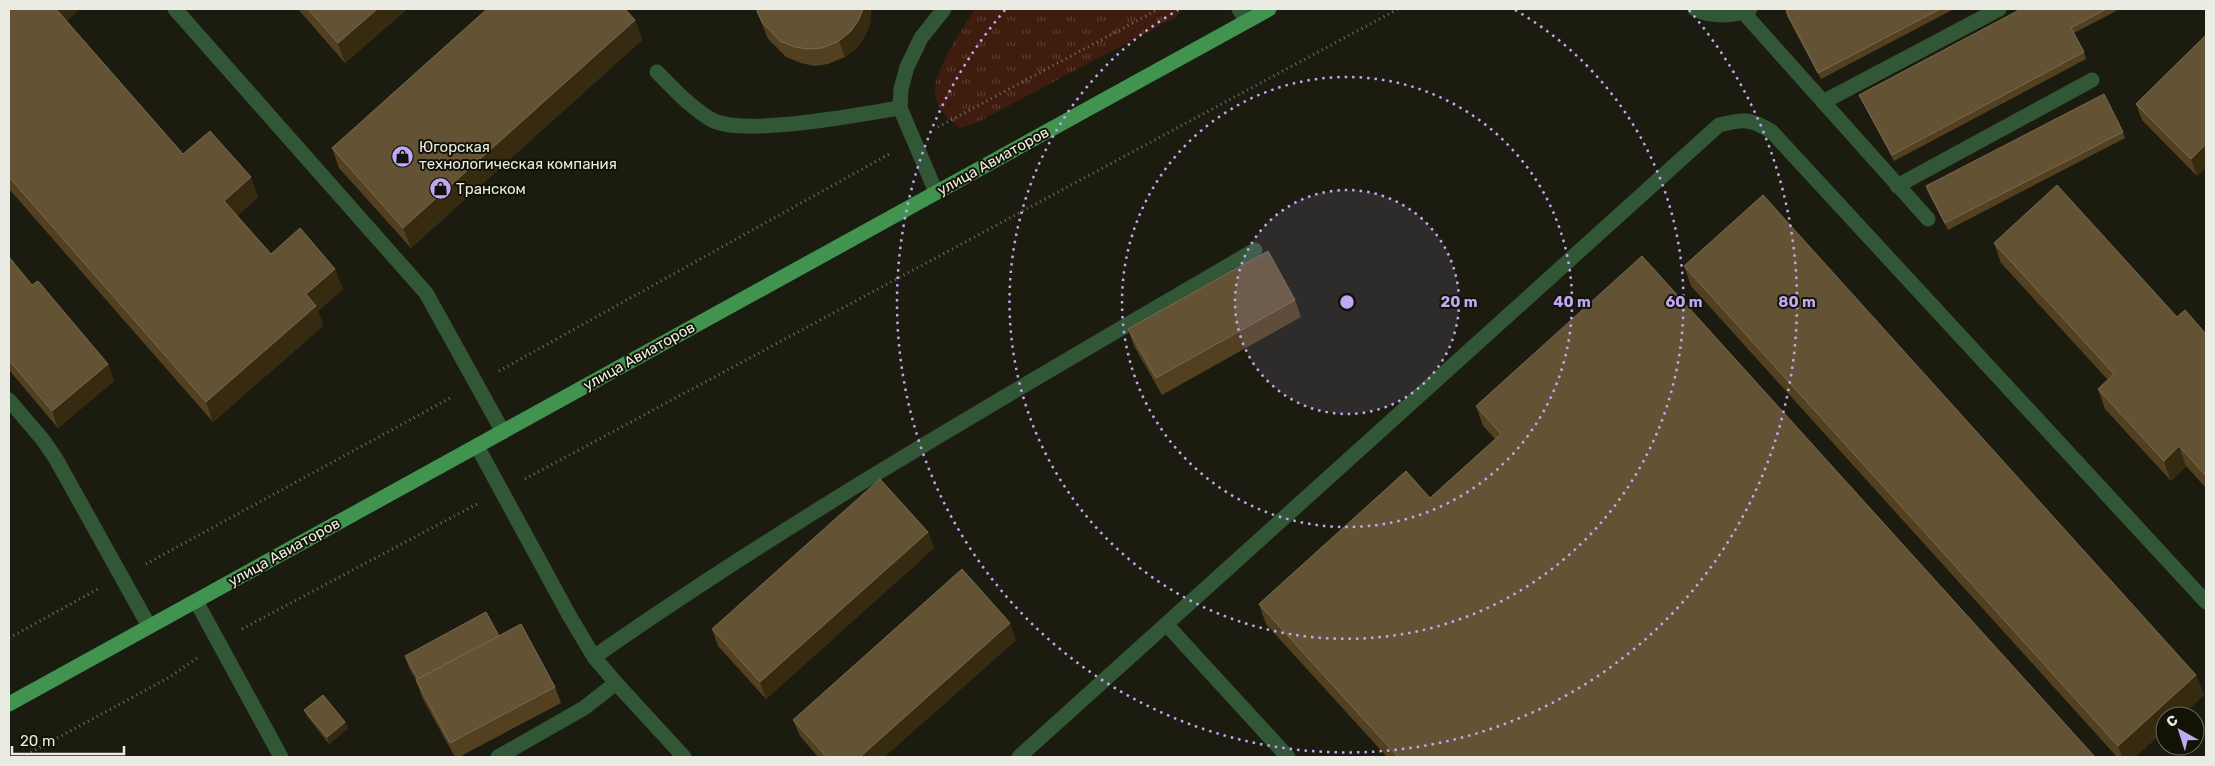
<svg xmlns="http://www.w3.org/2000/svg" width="2215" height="766" viewBox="0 0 2215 766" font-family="Rubik,sans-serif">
<defs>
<pattern id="grass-tufts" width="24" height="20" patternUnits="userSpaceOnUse" patternTransform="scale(1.25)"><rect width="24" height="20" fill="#3e1c0e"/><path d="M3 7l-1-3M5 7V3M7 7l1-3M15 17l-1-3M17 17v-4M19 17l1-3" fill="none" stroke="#5a3d31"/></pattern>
</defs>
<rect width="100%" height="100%" fill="#1b1c0f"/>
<path fill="url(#grass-tufts)" d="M 975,9 L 1183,9 L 1176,17 L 976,123 L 960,128 C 947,119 936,108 935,91 C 934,70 963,27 975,9 Z"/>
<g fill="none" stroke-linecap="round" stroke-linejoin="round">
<g stroke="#737469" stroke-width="3" stroke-dasharray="1 4" stroke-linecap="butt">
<polyline points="938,127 1159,9"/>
<polyline points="499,371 891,153"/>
<polyline points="525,479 1398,9"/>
<polyline points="146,564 452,397"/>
<polyline points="242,629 477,504"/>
<polyline points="9,638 98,589"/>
<polyline points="22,757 170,677 197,658"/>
</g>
<g stroke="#325736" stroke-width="15">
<polyline points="175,9 426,293 503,432"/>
<polyline points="1239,9 1247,21"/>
<path d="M 1695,9 C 1711,17 1734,17 1750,9"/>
<polyline points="1743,12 1928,219"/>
<path d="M 657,72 C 674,89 691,108 712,120 C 745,137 860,114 900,108"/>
<polyline points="1823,102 1999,9"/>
<polyline points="1897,186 2092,80"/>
<polyline points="936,192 900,108 901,89 907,67 921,38 944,9"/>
<polyline points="9,400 43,440 56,459 149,626"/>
<polyline points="477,446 569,615 594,657 616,683 684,757"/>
<polyline points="196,601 281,757"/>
<polyline points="1166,624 1288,757"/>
<path d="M 594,657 C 807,508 1032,381 1255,250"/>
<polyline points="498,757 584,708 616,683"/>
<path d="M 1019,757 L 1719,125 C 1743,119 1751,118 1772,132 L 2206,602"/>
</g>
<polyline stroke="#41944f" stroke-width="15" points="9,704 1269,9"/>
</g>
<g fill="#534021">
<polygon points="9,9 66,21 183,154 258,197 237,216 271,254 343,289 318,311 323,326 213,422 9,189"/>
<polygon points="298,9 407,9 345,63"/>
<polygon points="756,9 871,9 870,24 865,36 857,48 845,57 828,64 814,66 801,63 786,57 768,39"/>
<polygon points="1791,9 1954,9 1821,79 1788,18 1786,11"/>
<polygon points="2021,9 2120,9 2074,33 2084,52 2086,59 1894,161 1862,101 1859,95"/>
<polygon points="635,20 642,40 411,248 339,168 332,148"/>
<polygon points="2206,35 2206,167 2197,176 2142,120 2136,104"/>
<polygon points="2123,132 2125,138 1948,230 1928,192 1926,186"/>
<polygon points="1994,243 2177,317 2206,334 2206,488 2186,466 2171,481 2105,409 2098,389 2108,380 2001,263"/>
<polygon points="9,257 32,285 108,364 114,381 58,428 9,370"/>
<polygon points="1684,266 2196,675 2204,695 2181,716 2165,716 2165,730 2135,757 2117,757 1691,286"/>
<polygon points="1295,300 1301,317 1162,395 1134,346 1128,329"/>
<polygon points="1476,406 2095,757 1387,757 1266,624 1259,604 1430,498 1495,439 1483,426"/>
<polygon points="928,532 934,548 766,699 718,646 712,629"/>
<polygon points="499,636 555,687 561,703 459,757 455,757 422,697 416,680 409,668 405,656"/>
<polygon points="1016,640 884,757 818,757 800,736 793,720"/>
<polygon points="304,710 345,722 348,728 329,744 307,716"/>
</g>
<g fill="#362a11">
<polygon points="54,9 80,9 61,26"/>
<polygon points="377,9 407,9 345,63 338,43"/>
<polygon points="863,9 871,9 870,24 865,36 857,48 845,57 839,41"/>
<polygon points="635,20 642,40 411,248 403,228"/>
<polygon points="2206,144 2206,167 2197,176 2191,159"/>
<polygon points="251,177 258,197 231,221 224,201"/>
<polygon points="335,269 343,289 318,311 323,326 213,422 206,402 306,294"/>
<polygon points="108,364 114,381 58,428 52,411"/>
<polygon points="2179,446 2186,466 2171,481 2164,461"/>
<polygon points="928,532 934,548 766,699 760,682"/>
<polygon points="1010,623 1016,640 884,757 860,757"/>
<polygon points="2196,675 2204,695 2181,716 2165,716 2165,730 2135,757 2122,757 2118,746"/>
<polygon points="345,722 348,728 329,744 327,737"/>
</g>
<g fill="#645235" stroke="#796a50">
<polygon points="9,9 56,9 183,154 210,131 251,177 224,201 271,254 300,228 335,269 306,294 316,306 206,402 9,177"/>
<polygon points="308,9 377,9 338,43"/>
<polygon points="487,9 625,9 635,20 403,228 332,148"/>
<polygon points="756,9 863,9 859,19 851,31 839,41 822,48 808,49 795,47 780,41 762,22"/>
<polygon points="1791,9 1940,9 1818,73 1786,11"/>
<polygon points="2021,9 2106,9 2071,28 2084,52 1892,155 1859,95"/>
<polygon points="2206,35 2206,144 2191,159 2136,104"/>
<polygon points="2104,94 2123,132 1945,223 1926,186"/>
<polygon points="2057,185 2177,317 2185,310 2206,334 2206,476 2179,446 2164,461 2098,389 2114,374 1994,243"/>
<polygon points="1763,195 2196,675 2118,746 1684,266"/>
<polygon points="1268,251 1295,300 1156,378 1128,329"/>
<polygon points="1642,256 2095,757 1398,757 1259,604 1406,471 1430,498 1501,434 1476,406"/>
<polygon points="9,257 32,285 38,281 108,364 52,411 9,360"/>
<polygon points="880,479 928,532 760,682 712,629"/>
<polygon points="962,569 1010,623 860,757 827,757 793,720"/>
<polygon points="486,612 499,636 418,679 405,656"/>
<polygon points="521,624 555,687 450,743 416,680"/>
<polygon points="323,695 345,722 327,737 304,710"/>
</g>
<circle cx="1347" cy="302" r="112" fill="#c0a8f3" fill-opacity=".12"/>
<g fill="none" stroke="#c0a8f3" stroke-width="2.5" stroke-dasharray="2.5 5">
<circle cx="1347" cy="302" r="112"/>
<circle cx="1347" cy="302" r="225"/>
<path d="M1515 10A337 337 0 1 1 1178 10"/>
<path d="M1689 10A450 450 0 1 1 1005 10"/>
</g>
<defs>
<symbol id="shop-disc" viewBox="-11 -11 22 22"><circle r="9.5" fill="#c0a8f3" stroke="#121306"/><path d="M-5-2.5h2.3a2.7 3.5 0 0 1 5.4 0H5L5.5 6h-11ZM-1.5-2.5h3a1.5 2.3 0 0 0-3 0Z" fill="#111"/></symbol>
</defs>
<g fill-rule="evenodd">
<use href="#shop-disc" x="390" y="144" width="25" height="25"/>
<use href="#shop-disc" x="428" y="176" width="25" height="25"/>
</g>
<g text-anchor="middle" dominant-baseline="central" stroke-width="4" stroke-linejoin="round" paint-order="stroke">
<g font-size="15" fill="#eaebe2" stroke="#121306" text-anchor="start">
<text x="419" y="147">Югорская<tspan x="419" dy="17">технологическая компания</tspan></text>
<text x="456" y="189">Транском</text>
</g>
<g font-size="15" fill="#eaebe2" stroke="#121306">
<text transform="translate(993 161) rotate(-29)">улица Авиаторов</text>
<text transform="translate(639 356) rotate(-29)">улица Авиаторов</text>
<text transform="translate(284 552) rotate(-29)">улица Авиаторов</text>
</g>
</g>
<circle cx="1347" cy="302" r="8" fill="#c0a8f3" stroke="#121306" stroke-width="2.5"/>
<g font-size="15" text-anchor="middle" font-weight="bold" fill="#c0a8f3" stroke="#121306" stroke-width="4" stroke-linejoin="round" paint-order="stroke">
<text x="1459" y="307">20 m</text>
<text x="1572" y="307">40 m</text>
<text x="1684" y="307">60 m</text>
<text x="1797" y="307">80 m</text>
</g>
<rect width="2215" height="766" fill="none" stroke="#eaebe2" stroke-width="20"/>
<g transform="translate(2180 731) rotate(321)"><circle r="24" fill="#121306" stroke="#68695e"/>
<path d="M0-4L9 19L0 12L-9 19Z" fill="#c0a8f3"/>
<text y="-8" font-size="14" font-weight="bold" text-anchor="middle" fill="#eaebe2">С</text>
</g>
<path d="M12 746v8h112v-8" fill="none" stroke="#eaebe2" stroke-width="2.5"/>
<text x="20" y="746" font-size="15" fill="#eaebe2" stroke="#121306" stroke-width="4" paint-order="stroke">20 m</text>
</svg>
